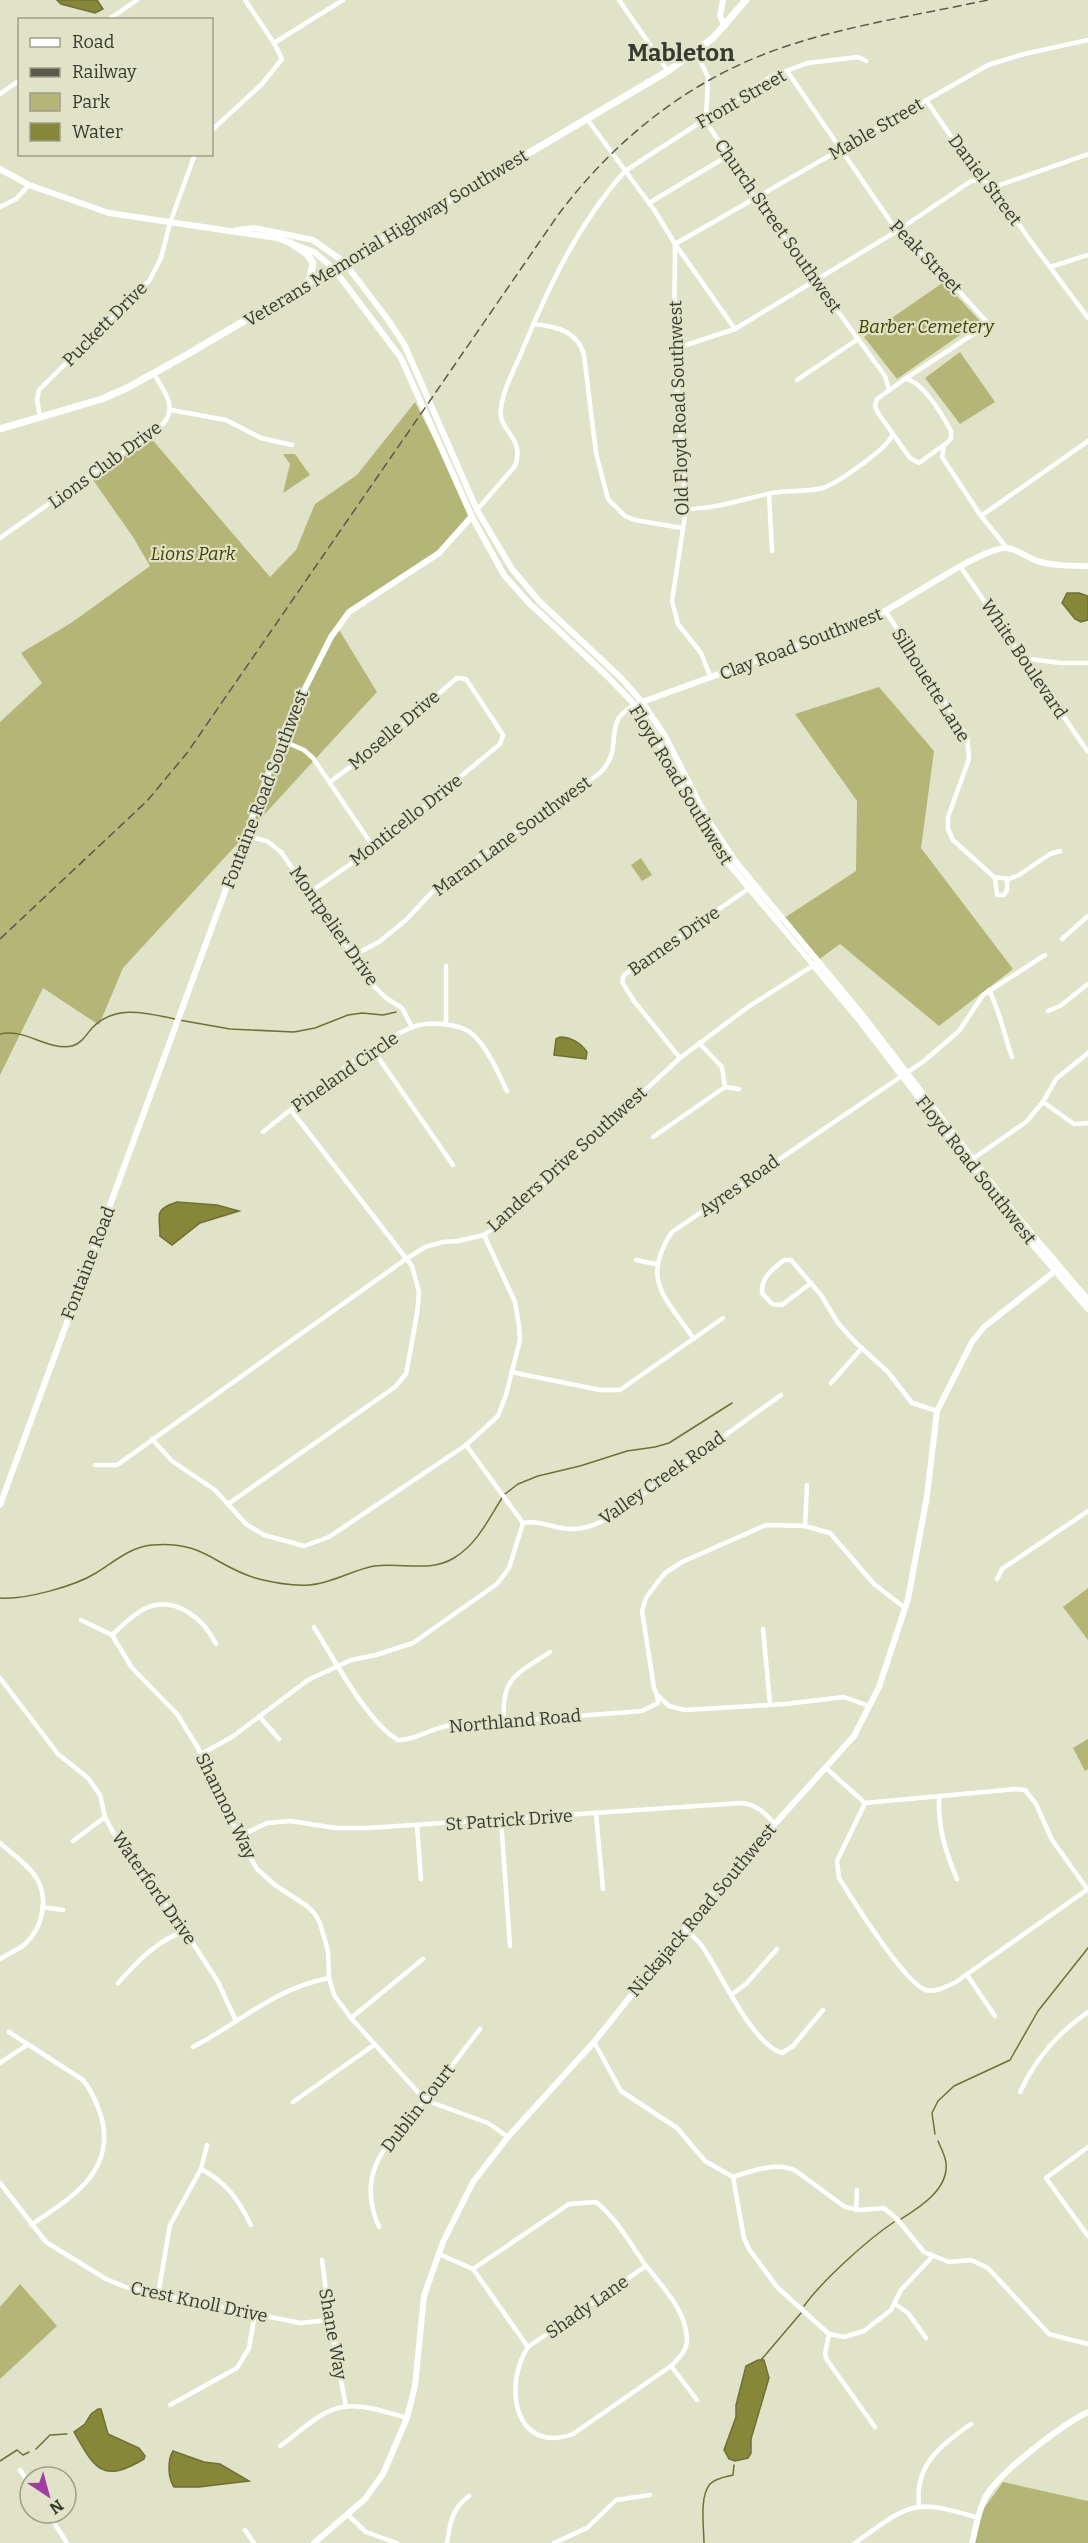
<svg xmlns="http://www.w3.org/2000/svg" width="1088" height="2543" viewBox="0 0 1088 2543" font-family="Bitter,serif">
<rect width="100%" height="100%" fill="#e1e3c8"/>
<g fill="#b4b677">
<polygon points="944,282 980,321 897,379 864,337"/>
<polygon points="960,352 995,402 960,424 925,378"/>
<path d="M 415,402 L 472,515 C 445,553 401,575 364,602 C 355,609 347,619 338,628 L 377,692 L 123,968 L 99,1025 L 43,988 L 0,1075 L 0,722 L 42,683 L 21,653 L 71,623 L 150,566 L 133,537 L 93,480 L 150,437 L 270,577 L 296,550 L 315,504 L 357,475 Z"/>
<polygon points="283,454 295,454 310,475 283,493 290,464"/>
<polygon points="879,687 934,751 921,848 1013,969 939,1026 840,944 810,966 775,924 856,871 857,801 795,714"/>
<polygon points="641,858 652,875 642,881 631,865"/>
<polygon points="1088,1588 1088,1640 1063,1607"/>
<polygon points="1088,1739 1088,1769 1085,1771 1073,1748"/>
<polygon points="20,2284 57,2326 0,2379 0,2307"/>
<polygon points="1003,2482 1088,2501 1088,2543 969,2543 982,2511"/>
</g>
<g fill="#868739" stroke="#6f7036" stroke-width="1.5">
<polygon points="57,0 97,0 103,9 95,13 61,4"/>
<polygon points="1067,593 1079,593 1088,596 1088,620 1081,622 1075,619 1062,603"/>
<path d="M 560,1037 C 571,1037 581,1043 587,1052 L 586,1059 L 554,1055 L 556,1039 Z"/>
<path d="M 177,1202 L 217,1205 L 239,1211 L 200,1223 L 172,1245 L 160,1236 C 160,1214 153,1210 177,1202 Z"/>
<polygon points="758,2360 764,2360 769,2378 751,2439 751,2453 748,2458 735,2461 729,2459 724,2450 736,2417 736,2405 746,2366"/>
<path d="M 98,2409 L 101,2409 L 108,2434 L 139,2448 L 145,2456 L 144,2459 C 102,2484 95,2469 74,2432 L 85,2424 L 91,2414 Z"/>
<path d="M 173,2451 L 204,2462 L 220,2464 L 249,2481 L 199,2487 L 174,2487 C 168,2478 167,2461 173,2451 Z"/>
</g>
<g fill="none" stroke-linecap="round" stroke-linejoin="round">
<g stroke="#6f7036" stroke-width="1.5">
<polyline points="179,1020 230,1029 294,1032 315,1028 348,1015 362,1013 383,1015 396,1012"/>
<path d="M 0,1034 C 25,1028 48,1051 72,1046 C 81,1044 87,1034 92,1028 C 115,1004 147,1013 175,1019"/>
<polyline points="505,1494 518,1484 538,1476 580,1466 627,1451 655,1447 669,1443 732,1403"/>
<path d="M 0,1598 C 25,1600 75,1586 96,1573 C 114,1562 130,1547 152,1545 C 205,1540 216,1568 259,1579 C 275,1583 292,1586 309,1585 C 331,1584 352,1570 374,1566 C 402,1562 429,1573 454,1558 C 477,1544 488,1520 502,1498"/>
<polyline points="935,2134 932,2113 938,2101 954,2086 1010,2060 1038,2011 1088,1948"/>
<path d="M 901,2219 C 920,2207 949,2189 946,2163 C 945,2155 941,2148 938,2141"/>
<path d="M 804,2306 C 823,2280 867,2240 894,2222"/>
<polyline points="761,2360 801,2313"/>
<polyline points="36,2449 50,2435 67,2434"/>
<polyline points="0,2461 17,2450 23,2455 29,2452"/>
<path d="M 704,2543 C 704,2527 699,2497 710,2484 C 716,2478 725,2477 733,2475 L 734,2465"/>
</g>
<g stroke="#fff" stroke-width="4.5">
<polyline points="619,0 668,71"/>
<polyline points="108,20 137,0"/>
<polyline points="274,43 343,0"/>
<polyline points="696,52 708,77 706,119 709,126 756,199 885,376 889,390"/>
<polyline points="787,71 897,231 946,277 986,321 984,327 905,379"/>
<polyline points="0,94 20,80"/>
<polyline points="926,100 981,180 994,187 1029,239 1088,318"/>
<polyline points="587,119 655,211 675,244 674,349 686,509 672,601 678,624 701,653 711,678"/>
<polyline points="212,130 262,84 282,59 274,43 245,0"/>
<polyline points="994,187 1088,154"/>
<polyline points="649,203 729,155"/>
<polyline points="0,207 16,199 29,185"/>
<polyline points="1050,267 1088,255"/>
<path d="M 533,324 C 555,326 578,331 584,355 L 596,453 L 608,499 L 625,516 L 635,520 L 682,528"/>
<polyline points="735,329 675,244 988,65 1024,54 1088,40"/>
<polyline points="674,349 735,329 897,231 971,181 981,180"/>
<path d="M 905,379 C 922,380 943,416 951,431 L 951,438 L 948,442 L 919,463 L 910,458 L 878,413 L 875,406 L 877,399 Z"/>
<polyline points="797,380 858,339"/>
<polyline points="171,410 226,420 261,438 292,445"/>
<polyline points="40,417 37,400 39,390 149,281 161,258 170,223 195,154"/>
<polyline points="944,446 942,457 981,516 1007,548"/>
<polyline points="769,494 772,551"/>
<path d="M 686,509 C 716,509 743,499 772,493 C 789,490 807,492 823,488 C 837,483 889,448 892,435"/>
<path d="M 477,510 L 515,466 C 526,436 497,432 501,408 C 503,390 513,372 520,356 C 547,290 577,225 625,171 L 772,76 L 808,63 L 858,57 L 866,61"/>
<polyline points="981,516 1088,441"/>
<path d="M 0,538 L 163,424 C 178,407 164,391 154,374"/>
<polyline points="960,566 1088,752"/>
<polyline points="886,612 967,736 969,759 948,817 948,829 953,840 994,877 1009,879 1019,875 1050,854 1060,851"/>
<polyline points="1022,658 1061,663 1088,663"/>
<polyline points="281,740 304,750 313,758 374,848"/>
<polyline points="246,836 267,841 281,852 375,987 386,998 402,1008 412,1027"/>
<polyline points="995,878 997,895 1004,895 1007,890 1007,879"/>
<polyline points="310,892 374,848 500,744 503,735 466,679 457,678 374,749 330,782"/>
<polyline points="1062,939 1088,916"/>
<path d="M 354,955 L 379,942 L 406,920 L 433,891 L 456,873 L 600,773 C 628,745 596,719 642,702"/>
<path d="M 989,990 C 1000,1011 1004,1035 1012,1057"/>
<polyline points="1048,1011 1060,1006 1088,984"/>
<polyline points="446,1025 446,966"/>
<polyline points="373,1050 453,1165"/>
<polyline points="1088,1053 1056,1079 1043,1102 1074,1124 1088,1123"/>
<polyline points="680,1058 634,1001 622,982 624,975 748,889"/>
<polyline points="725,1087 739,1089"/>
<path d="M 263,1132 C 305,1099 364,1047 413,1027 C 428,1021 458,1023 471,1033 C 487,1046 498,1073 507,1091"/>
<polyline points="653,1137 725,1087 722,1067 699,1043"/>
<polyline points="974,1158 1026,1122 1043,1102"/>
<polyline points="636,1260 656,1264"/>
<path d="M 811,1283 L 782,1305 L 772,1304 L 762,1293 C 761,1277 772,1270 784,1260 L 791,1260 L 821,1295 L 838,1323 L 855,1342 L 888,1372 L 912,1403 L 937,1411"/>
<path d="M 694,1339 C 666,1298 640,1280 672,1232 L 924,1061 L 959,1031 L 983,995 L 1045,955"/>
<polyline points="511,1372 600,1390 620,1390 723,1318"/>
<polyline points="831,1383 862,1348"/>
<polyline points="152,1439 172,1461 215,1490 246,1524 264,1535 304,1546 329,1537 466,1445 498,1416 506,1395 520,1340 519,1326 515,1302 484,1235"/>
<polyline points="466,1445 523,1523"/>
<polyline points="95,1465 117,1465 406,1259 425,1247 443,1242 458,1241 484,1235 504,1220 680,1058 748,1007 814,965"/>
<polyline points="228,1504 395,1387 406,1374 417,1314 419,1292 412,1266 291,1110"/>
<path d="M 523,1523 C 534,1521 545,1524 556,1527 C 580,1533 597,1525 617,1513 L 781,1395"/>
<polyline points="805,1526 807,1485"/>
<polyline points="997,1579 1002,1569 1088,1511"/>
<polyline points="81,1620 112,1635 132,1668 177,1714 198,1748 242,1843 257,1869 275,1885 307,1906 315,1914 320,1923 328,1951 329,1978 334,1995 351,2018 425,2100 488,2123 508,2137"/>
<path d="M 314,1627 C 333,1658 368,1723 398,1740 C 417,1740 429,1729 447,1726 L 642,1711 L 658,1703 L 657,1695"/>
<polyline points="763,1629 770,1704"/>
<path d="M 112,1635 C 123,1625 133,1614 146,1608 C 175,1595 204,1619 216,1644"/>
<polyline points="0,1678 58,1754 88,1778 100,1795 105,1817 115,1836 185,1931 218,1982 236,2021"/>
<polyline points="869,1706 844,1697 785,1704 685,1710 669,1706 657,1695 654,1688 642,1611 646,1598 657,1583 665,1573 682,1562 766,1525 805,1526 830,1533 874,1584 905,1608"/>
<polyline points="259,1716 279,1739"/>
<path d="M 504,1720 C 501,1677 517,1674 550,1652"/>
<polyline points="201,1754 232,1737 308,1680 351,1660 376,1655 413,1643 497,1584 509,1568 523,1523"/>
<polyline points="826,1768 865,1803 1016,1789 1025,1790 1036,1804 1052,1840 1088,1890"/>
<path d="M 939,1796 C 938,1827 945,1851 957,1879"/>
<path d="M 865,1803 L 837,1861 L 839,1878 C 852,1899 906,1985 926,1990 C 936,1993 947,1986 956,1982 L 1088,1889"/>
<polyline points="596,1814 603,1889"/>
<polyline points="501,1820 510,1946"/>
<polyline points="417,1826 421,1879"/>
<path d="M 240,1836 L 267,1823 L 290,1821 L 336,1828 L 368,1828 L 742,1803 C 757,1805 764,1812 774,1823"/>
<polyline points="73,1841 105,1817"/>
<path d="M 0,1843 C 12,1854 29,1865 37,1879 C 49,1900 42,1929 25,1944 C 18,1950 8,1954 0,1959"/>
<polyline points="42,1907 63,1910"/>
<path d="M 684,1929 C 692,1935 699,1941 704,1949 C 721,1974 753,2045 782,2053 L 793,2046 L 823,2010"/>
<polyline points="967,1975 995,2016"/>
<path d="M 118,1983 C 138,1961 156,1941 185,1931"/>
<polyline points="731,1995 746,1984 777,1949"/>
<polyline points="351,2018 423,1959"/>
<path d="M 9,2032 L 83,2080 C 91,2090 96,2101 100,2113 C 119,2170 72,2197 31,2225"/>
<path d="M 594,2042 L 621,2091 L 677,2128 L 705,2161 L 733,2177 C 751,2171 778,2161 796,2171 L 845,2207 L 860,2210 L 884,2208 L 897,2219 L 924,2252 L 949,2262 L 971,2260 L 988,2268 L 1049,2334 L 1088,2344"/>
<path d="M 193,2047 C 241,2022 273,1989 329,1978"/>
<polyline points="0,2063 27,2045"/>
<path d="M 1020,2092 C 1036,2058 1057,2033 1088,2012"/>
<polyline points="293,2102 374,2045"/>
<polyline points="1088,2147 1046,2178 1088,2236"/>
<path d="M 201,2169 C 227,2183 238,2199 251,2225"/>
<polyline points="733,2177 744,2238 749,2249 777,2287 829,2334 844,2337 864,2331 891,2310 901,2290 932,2257"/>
<polyline points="0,2183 46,2242 106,2279 128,2288 300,2323 330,2320"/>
<polyline points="856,2210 857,2190"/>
<path d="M 379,2227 C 353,2168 392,2141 426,2099 C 445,2076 462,2052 480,2029"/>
<path d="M 439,2254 L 473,2269 L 569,2204 L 596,2202 C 617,2219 629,2242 644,2263 C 661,2286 686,2309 687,2339 C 687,2351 679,2358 671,2366 L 573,2434 C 514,2455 503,2385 528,2347 L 646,2266"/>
<polyline points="322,2260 330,2320 346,2407"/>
<polyline points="473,2269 528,2347"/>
<polyline points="158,2295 170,2225 201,2169 207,2145"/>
<polyline points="895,2304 908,2313 926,2338"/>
<polyline points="829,2334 825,2354 827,2360 875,2427"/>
<polyline points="671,2366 697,2400"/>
<polyline points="170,2405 237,2368 249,2348 255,2314"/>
<path d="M 280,2446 C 298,2434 320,2410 343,2407 C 364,2404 386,2412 407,2418"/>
<polyline points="20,2470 30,2485"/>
<path d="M 919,2506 C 914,2465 941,2445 971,2424"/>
<polyline points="48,2513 67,2543"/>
<polyline points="348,2515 366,2532 397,2543"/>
<polyline points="245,2530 254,2543"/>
<path d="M 447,2543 C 450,2523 452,2508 469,2496"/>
<polyline points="554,2543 587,2528 616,2500 650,2495"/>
<path d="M 855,2543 C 909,2505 912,2497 978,2518"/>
</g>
<g stroke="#fff" stroke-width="6">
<polyline points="723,0 720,16 725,26"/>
<polyline points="0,169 29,185 109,213 277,238 314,252 334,269 401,358 472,517 504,575 528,602 607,676 635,705 652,730 705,828 729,864 859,1020 1021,1231 1088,1309"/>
<polyline points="237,230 254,228 313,240 344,262 386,317 404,344 477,510 512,569 540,602 621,678 642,702 665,736 708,820 735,861 864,1017 1015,1214 1088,1300"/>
<path d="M 642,702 L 868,620 C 896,608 984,545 1007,548 C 1017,549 1028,558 1037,561 C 1054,566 1071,566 1088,566"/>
<polyline points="0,1505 285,728 331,637 349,612 439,553 472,516"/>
<polyline points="314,2543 365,2499 383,2474 407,2418 415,2386 424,2296 443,2242 473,2182 508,2137 594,2042 718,1887 854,1736 879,1687 908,1599 927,1496 937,1411 972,1342 984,1327 1060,1267"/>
<path d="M 972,2543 C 976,2528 978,2512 985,2498 C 998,2473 1062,2425 1088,2412"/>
</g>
<g stroke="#fff" stroke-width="7">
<polyline points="291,243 307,254 313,263 309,283"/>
<polyline points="0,429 102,399 129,387 188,354 668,71 713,38 746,0"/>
</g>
<path stroke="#58594c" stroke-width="1.5" stroke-dasharray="9 4.5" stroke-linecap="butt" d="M 0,939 L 147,801 L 187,753 L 558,215 C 618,135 697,74 793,44 C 856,24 923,14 988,0"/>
</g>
<g text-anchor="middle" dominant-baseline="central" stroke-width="4.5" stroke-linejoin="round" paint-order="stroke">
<g font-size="18" fill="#393a2f" stroke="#e1e3c8">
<text transform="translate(741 99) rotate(-30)">Front Street</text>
<text transform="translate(876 129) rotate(-30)">Mable Street</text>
<text transform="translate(985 180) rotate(53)">Daniel Street</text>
<text transform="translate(778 226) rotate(55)">Church Street Southwest</text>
<text transform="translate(386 238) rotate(-31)">Veterans Memorial Highway Southwest</text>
<text transform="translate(926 257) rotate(46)">Peak Street</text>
<text transform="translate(105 324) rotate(-45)">Puckett Drive</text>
<text transform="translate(679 408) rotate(-92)">Old Floyd Road Southwest</text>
<text transform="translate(105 465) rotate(-36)">Lions Club Drive</text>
<text transform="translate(801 644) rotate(-21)">Clay Road Southwest</text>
<text transform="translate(1024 659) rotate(56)">White Boulevard</text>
<text transform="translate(931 685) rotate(58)">Silhouette Lane</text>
<text transform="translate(394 730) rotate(-40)">Moselle Drive</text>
<text transform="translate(681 785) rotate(59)">Floyd Road Southwest</text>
<text transform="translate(265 789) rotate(-69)">Fontaine Road Southwest</text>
<text transform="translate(406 820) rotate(-38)">Monticello Drive</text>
<text transform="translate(512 836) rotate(-36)">Maran Lane Southwest</text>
<text transform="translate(334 926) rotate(55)">Montpelier Drive</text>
<text transform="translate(674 941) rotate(-35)">Barnes Drive</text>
<text transform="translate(345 1072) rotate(-35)">Pineland Circle</text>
<text transform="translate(567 1159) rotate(-42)">Landers Drive Southwest</text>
<text transform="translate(976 1170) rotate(52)">Floyd Road Southwest</text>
<text transform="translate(739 1186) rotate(-35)">Ayres Road</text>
<text transform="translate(88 1263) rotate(-69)">Fontaine Road</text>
<text transform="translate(662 1478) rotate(-35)">Valley Creek Road</text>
<text transform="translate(515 1721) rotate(-5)">Northland Road</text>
<text transform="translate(226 1806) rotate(64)">Shannon Way</text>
<text transform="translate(509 1820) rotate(-4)">St Patrick Drive</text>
<text transform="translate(154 1888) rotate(55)">Waterford Drive</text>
<text transform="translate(702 1910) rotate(-50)">Nickajack Road Southwest</text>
<text transform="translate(418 2108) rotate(-52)">Dublin Court</text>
<text transform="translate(199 2302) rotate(12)">Crest Knoll Drive</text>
<text transform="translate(587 2307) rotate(-35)">Shady Lane</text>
<text transform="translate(333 2334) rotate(80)">Shane Way</text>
</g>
<g font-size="18" font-style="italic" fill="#424201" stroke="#e1e3c8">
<text x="926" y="327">Barber Cemetery</text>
<text x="193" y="554">Lions Park</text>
</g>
<g font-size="24" font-weight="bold" fill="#393a2f" stroke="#e1e3c8">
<text x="681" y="53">Mableton</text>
</g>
</g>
<rect x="18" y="18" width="195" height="138" fill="#e1e3c8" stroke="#9e9f8b" stroke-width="1.5"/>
<rect x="30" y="38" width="30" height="9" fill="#ffffff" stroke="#9e9f8b" stroke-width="1.5"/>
<text x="72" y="48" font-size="18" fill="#393a2f">Road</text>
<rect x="30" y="68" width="30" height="9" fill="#58594c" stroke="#9e9f8b" stroke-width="1.5"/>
<text x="72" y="78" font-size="18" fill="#393a2f">Railway</text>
<rect x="30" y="93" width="30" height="18" fill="#b4b677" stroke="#9e9f8b" stroke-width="1.5"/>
<text x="72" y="108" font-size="18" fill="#393a2f">Park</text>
<rect x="30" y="123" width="30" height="18" fill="#868739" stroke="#9e9f8b" stroke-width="1.5"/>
<text x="72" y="138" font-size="18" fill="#393a2f">Water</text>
<g transform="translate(48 2495) rotate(144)"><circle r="28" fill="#e1e3c8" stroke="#9e9f8b" stroke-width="1.5"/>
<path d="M0-4.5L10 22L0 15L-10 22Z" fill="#a13ca1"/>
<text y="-9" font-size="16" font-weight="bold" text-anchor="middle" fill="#393a2f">N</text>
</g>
</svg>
